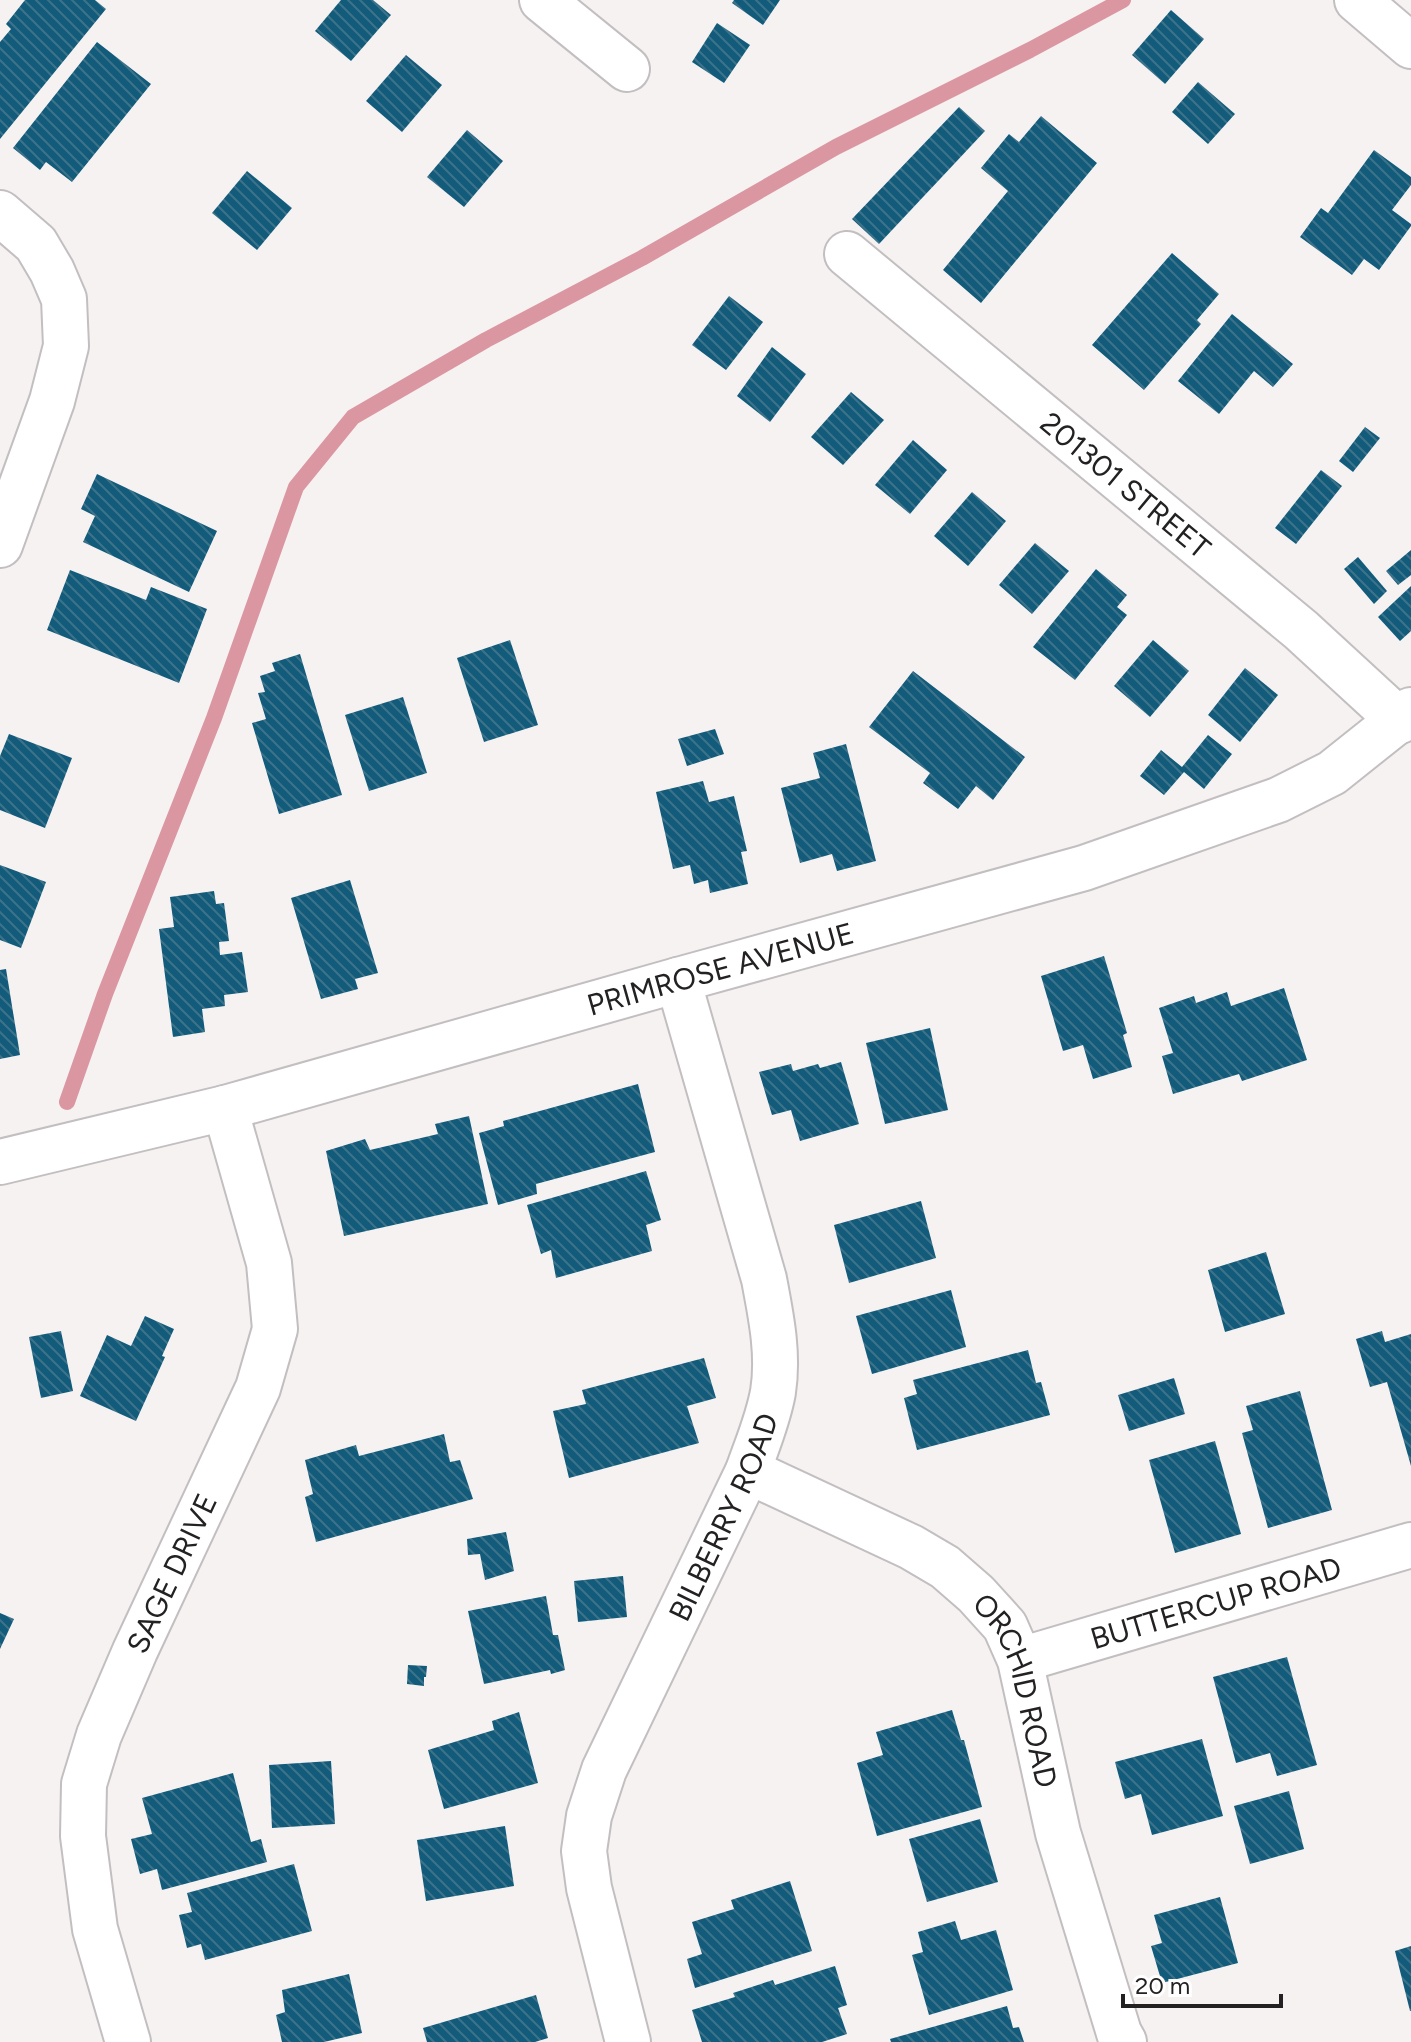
<svg xmlns="http://www.w3.org/2000/svg" width="1411" height="2042" viewBox="0 0 1411 2042" font-family="Figtree,sans-serif">
<defs>
<pattern id="building-back-hatch" width="6" height="6" patternUnits="userSpaceOnUse" patternTransform="scale(2)"><rect width="6" height="6" fill="#125b7a"/><path d="M-1 5l2 2M0 0l6 6M5-1l2 2" fill="none" stroke="#3d738a"/></pattern>
</defs>
<rect width="100%" height="100%" fill="#f6f2f2"/>
<g fill="none" stroke-linecap="round" stroke-linejoin="round">
<polyline stroke="#db97a1" stroke-width="16" points="67,1102 105,994 214,718 296,487 353,417 486,340 642,258 836,147 1030,50 1123,0"/>
</g>
<g fill="url(#building-back-hatch)">
<polygon points="25,0 95,0 106,9 0,139 0,42 11,29 6,24"/>
<polygon points="341,0 373,0 391,15 351,61 315,31"/>
<polygon points="734,0 780,0 763,25 732,3"/>
<polygon points="1171,10 1204,39 1165,84 1132,55"/>
<polygon points="717,23 750,45 724,83 692,62"/>
<polygon points="97,42 151,84 72,182 46,162 40,170 13,148"/>
<polygon points="406,55 442,85 402,132 366,101"/>
<polygon points="1198,82 1235,114 1208,144 1172,112"/>
<polygon points="959,107 985,131 879,244 852,219"/>
<polygon points="1041,116 1097,163 981,303 943,270 1008,191 981,168 1009,134 1019,142"/>
<polygon points="467,130 503,161 464,207 427,177"/>
<polygon points="1374,150 1411,177 1411,185 1392,210 1411,224 1411,226 1379,270 1364,259 1352,275 1300,237 1321,208 1328,213"/>
<polygon points="247,171 292,208 257,250 212,213"/>
<polygon points="1172,253 1219,294 1197,320 1201,324 1144,390 1092,345"/>
<polygon points="729,296 763,322 726,370 692,345"/>
<polygon points="1232,314 1293,364 1273,387 1254,371 1219,414 1178,381"/>
<polygon points="772,347 806,374 770,422 737,396"/>
<polygon points="851,392 884,420 843,465 811,437"/>
<polygon points="1365,427 1380,438 1353,472 1339,461"/>
<polygon points="913,440 947,470 910,514 875,485"/>
<polygon points="1321,470 1342,486 1296,544 1275,528"/>
<polygon points="97,474 217,531 189,592 83,542 95,516 81,509"/>
<polygon points="972,492 1006,521 968,566 934,536"/>
<polygon points="1035,543 1069,571 1032,614 999,585"/>
<polygon points="1411,550 1411,575 1398,585 1386,571"/>
<polygon points="1358,557 1387,591 1374,604 1344,569"/>
<polygon points="1096,569 1127,595 1117,607 1127,615 1075,680 1033,647"/>
<polygon points="70,570 146,600 151,587 207,609 179,683 47,630"/>
<polygon points="1411,586 1411,631 1400,641 1378,617"/>
<polygon points="510,640 538,725 484,742 457,658"/>
<polygon points="1153,640 1189,671 1150,717 1114,686"/>
<polygon points="300,654 342,795 279,814 252,723 266,719 258,693 265,692 260,676 275,671 272,663"/>
<polygon points="1245,668 1278,695 1240,742 1208,715"/>
<polygon points="913,671 1025,757 993,800 976,786 958,809 923,783 930,773 869,727"/>
<polygon points="403,697 427,773 369,791 345,715"/>
<polygon points="715,729 724,754 687,766 678,739"/>
<polygon points="9,734 72,758 45,828 0,810 0,756"/>
<polygon points="1208,735 1232,754 1204,789 1184,772 1164,795 1140,776 1161,750 1182,767"/>
<polygon points="846,744 876,861 837,871 832,854 800,863 781,788 820,778 813,753"/>
<polygon points="703,781 709,802 734,796 747,851 741,852 748,884 710,893 708,880 694,884 690,865 673,869 656,792"/>
<polygon points="0,865 46,882 21,948 0,940"/>
<polygon points="350,880 378,973 355,979 358,989 321,999 291,898"/>
<polygon points="214,891 216,904 224,903 229,941 219,942 220,955 242,952 248,992 224,995 225,1006 202,1009 205,1032 173,1037 159,929 174,927 170,897"/>
<polygon points="1104,956 1127,1033 1123,1035 1132,1067 1093,1079 1083,1045 1063,1051 1041,976"/>
<polygon points="6,969 20,1055 0,1059 0,970"/>
<polygon points="1284,988 1307,1060 1242,1081 1239,1074 1173,1094 1162,1056 1173,1053 1159,1008 1194,996 1196,1003 1227,992 1231,1006"/>
<polygon points="930,1028 948,1110 885,1124 866,1043"/>
<polygon points="841,1062 859,1124 800,1141 791,1110 772,1115 759,1072 791,1064 793,1071 818,1064 820,1068"/>
<polygon points="638,1084 655,1152 536,1184 537,1194 498,1205 479,1133 504,1126 503,1121"/>
<polygon points="469,1116 488,1204 344,1236 326,1151 365,1139 370,1150 438,1134 435,1124"/>
<polygon points="646,1171 661,1220 646,1225 652,1251 556,1278 551,1250 541,1254 527,1205"/>
<polygon points="921,1201 936,1258 849,1283 834,1225"/>
<polygon points="1266,1252 1285,1314 1225,1332 1208,1270"/>
<polygon points="951,1290 966,1347 872,1374 856,1316"/>
<polygon points="145,1316 174,1329 162,1356 165,1357 136,1421 80,1396 107,1335 131,1346"/>
<polygon points="61,1331 73,1391 41,1398 29,1337"/>
<polygon points="1382,1331 1385,1342 1411,1334 1411,1466 1387,1382 1370,1387 1356,1339"/>
<polygon points="1028,1350 1036,1383 1041,1382 1050,1415 917,1450 904,1398 917,1394 913,1380"/>
<polygon points="704,1358 716,1398 687,1406 699,1443 569,1478 553,1411 586,1404 582,1390"/>
<polygon points="1174,1378 1185,1414 1129,1431 1118,1395"/>
<polygon points="1300,1391 1332,1510 1268,1528 1242,1433 1253,1430 1246,1406"/>
<polygon points="444,1434 450,1462 460,1460 473,1499 316,1542 305,1497 313,1494 305,1460 356,1445 359,1456"/>
<polygon points="1215,1441 1241,1534 1175,1553 1149,1460"/>
<polygon points="506,1532 514,1571 485,1580 480,1554 468,1555 467,1539"/>
<polygon points="623,1576 627,1617 578,1622 574,1581"/>
<polygon points="546,1596 553,1635 558,1635 565,1670 551,1674 550,1670 484,1684 468,1611"/>
<polygon points="0,1613 14,1619 0,1649"/>
<polygon points="1287,1657 1317,1765 1277,1776 1270,1753 1236,1763 1213,1677"/>
<polygon points="408,1665 427,1666 426,1677 424,1677 424,1686 407,1684"/>
<polygon points="952,1710 961,1740 964,1740 982,1807 877,1836 857,1763 883,1755 876,1732"/>
<polygon points="519,1712 538,1783 444,1809 428,1750 494,1730 492,1721"/>
<polygon points="1202,1739 1223,1816 1152,1835 1141,1794 1125,1799 1115,1762"/>
<polygon points="331,1761 335,1824 272,1828 269,1765"/>
<polygon points="233,1773 251,1842 261,1839 267,1862 162,1890 157,1869 140,1874 131,1839 152,1834 142,1798"/>
<polygon points="1289,1791 1304,1849 1250,1864 1234,1806"/>
<polygon points="980,1819 998,1882 927,1902 909,1839"/>
<polygon points="505,1826 514,1886 426,1901 417,1840"/>
<polygon points="294,1864 312,1931 205,1960 201,1944 187,1948 179,1915 192,1912 187,1893"/>
<polygon points="790,1881 812,1951 695,1988 687,1959 702,1954 692,1922 734,1909 731,1900"/>
<polygon points="1220,1897 1238,1963 1162,1983 1151,1946 1162,1943 1154,1915"/>
<polygon points="955,1921 961,1940 996,1930 1013,1990 929,2015 912,1955 923,1952 918,1932"/>
<polygon points="1411,1946 1411,2011 1410,2011 1395,1951"/>
<polygon points="835,1966 847,2005 838,2008 847,2034 822,2042 702,2042 692,2010 735,1997 733,1993 773,1980 775,1985"/>
<polygon points="349,1974 362,2033 324,2042 282,2042 276,2015 285,2012 282,1990"/>
<polygon points="536,1995 548,2038 535,2042 427,2042 423,2028"/>
<polygon points="1007,2006 1013,2028 1019,2027 1024,2042 891,2042 890,2039"/>
</g>
<g fill="none" stroke-linecap="round" stroke-linejoin="round">
<defs>
<g id="street">
<polyline points="542,0 627,69"/>
<polyline points="0,213 36,244 52,271 64,299 66,346 52,401 0,545"/>
<path id="s1" d="M 847,254 L 1301,630 L 1400,721"/>
<path id="s2" d="M 0,1162 L 225,1108 L 678,980 L 1084,868 L 1278,800 L 1332,773 L 1411,710"/>
<path id="s3" d="M 748,1471 L 911,1547 L 945,1567 L 976,1594 L 1005,1626 L 1020,1660 L 1058,1833 L 1119,2033 L 1124,2042"/>
<path id="s4" d="M 1020,1660 L 1411,1545"/>
<path id="s5" d="M 128,2042 L 95,1929 L 83,1836 L 84,1784 L 99,1735 L 135,1651 L 258,1388 L 275,1329 L 269,1263 L 225,1108"/>
<path id="s6" d="M 628,2042 L 589,1888 L 584,1851 L 589,1816 L 604,1770 L 748,1471 C 757,1445 768,1420 773,1392 C 779,1354 771,1316 764,1279 L 678,980"/>
</g>
<polyline id="secondary" points="1357,0 1411,46"/>
</defs>
<use href="#street" stroke="#c3bfc0" stroke-width="48"/>
<use href="#secondary" stroke="#c3bfc0" stroke-width="48"/>
<use href="#street" stroke="#fff" stroke-width="44"/>
<use href="#secondary" stroke="#fff" stroke-width="44"/>
</g>
<g text-anchor="middle" dominant-baseline="central" stroke-width="8" stroke-linejoin="round" paint-order="stroke">
<g font-size="30" fill="#232121" stroke="#fff">
<text stroke="none"><textPath href="#s1" startOffset="362">201301 STREET</textPath></text>
<text stroke="none"><textPath href="#s2" startOffset="746">PRIMROSE AVENUE</textPath></text>
<text stroke="none"><textPath href="#s6" startOffset="560">BILBERRY ROAD</textPath></text>
<text stroke="none"><textPath href="#s5" startOffset="492">SAGE DRIVE</textPath></text>
<text stroke="none"><textPath href="#s4" startOffset="204">BUTTERCUP ROAD</textPath></text>
<text stroke="none"><textPath href="#s3" startOffset="368">ORCHID ROAD</textPath></text>
</g>
</g>
<path d="M1123 1994v12h158v-12" fill="none" stroke="#232121" stroke-width="4"/>
<text x="1135" y="1994" font-size="24" fill="#232121" stroke="#ffffff" stroke-width="6" paint-order="stroke">20 m</text>
</svg>
